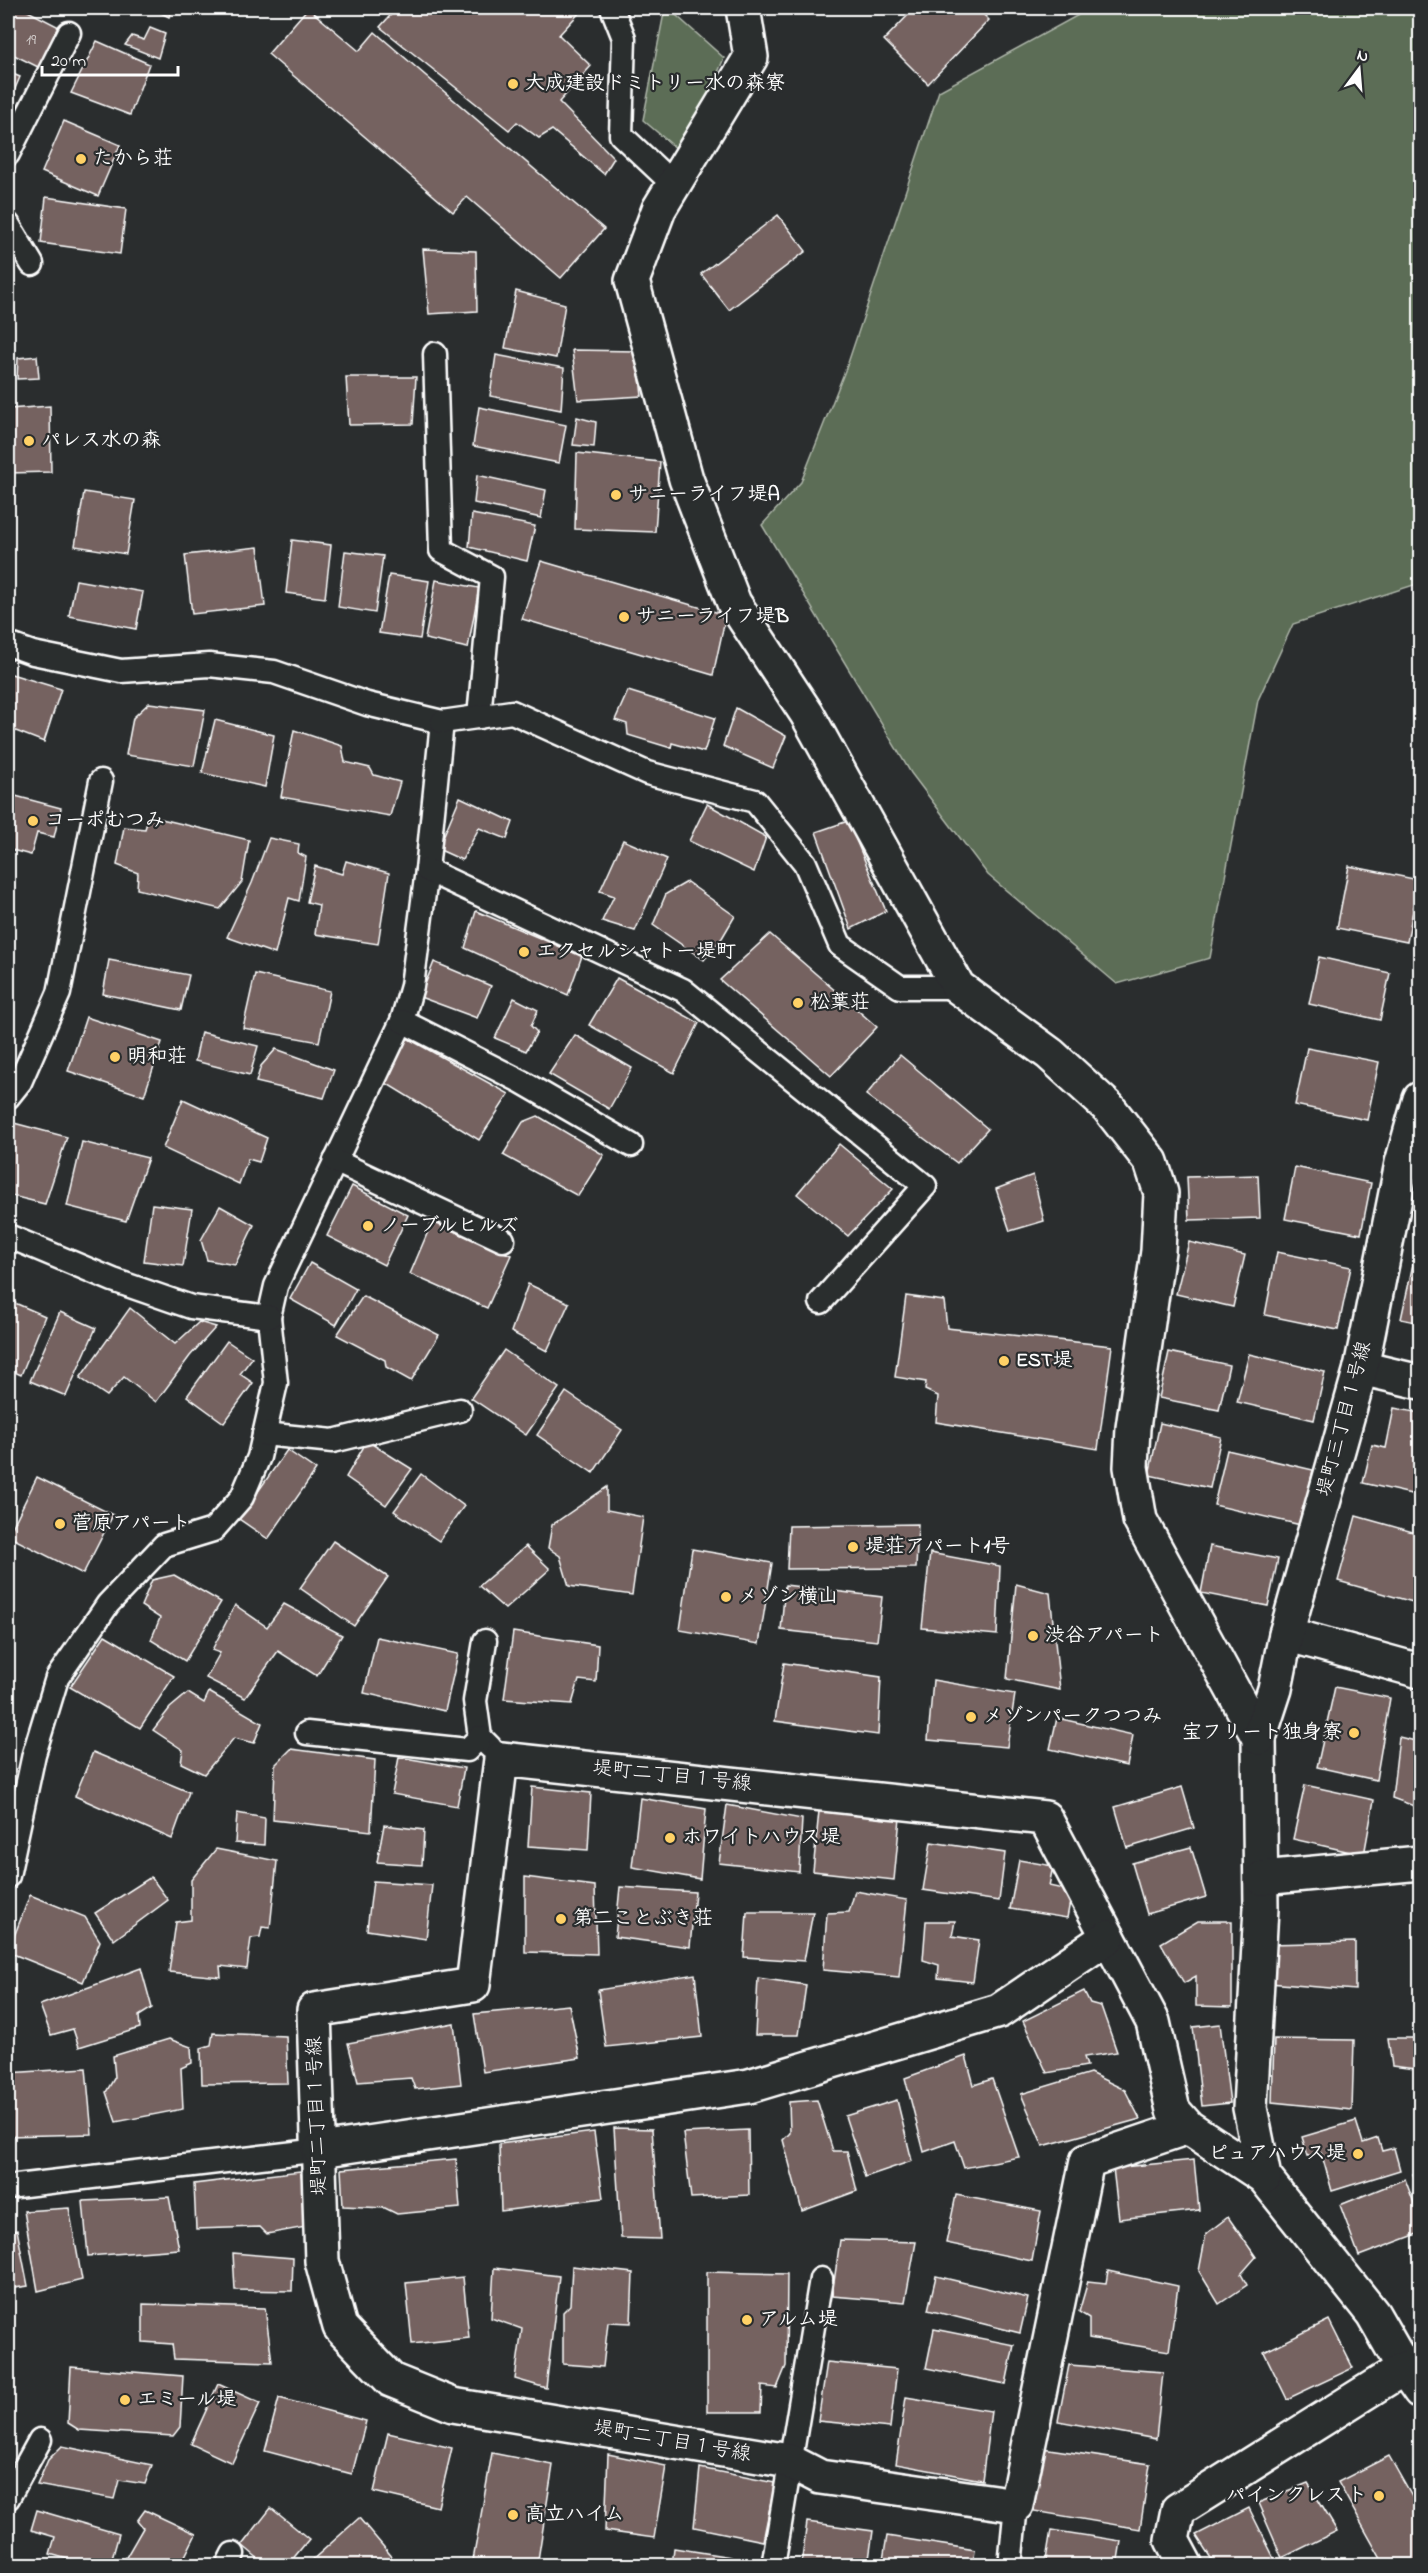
<svg xmlns="http://www.w3.org/2000/svg" width="1428" height="2573" viewBox="0 0 1428 2573" font-family="'Indie Flower','Klee One',sans-serif">
<rect width="100%" height="100%" fill="#2a2d2e"/>
<filter id="ink" filterUnits="userSpaceOnUse"><feTurbulence type="fractalNoise" baseFrequency=".0167" numOctaves="2"/><feDisplacementMap in="SourceGraphic" scale="12" xChannelSelector="R" yChannelSelector="G"/><feConvolveMatrix kernelMatrix="1 2 1 2 8 2 1 2 1" color-interpolation-filters="sRGB"/></filter>
<g filter="url(#ink)">
<g fill="#5c6d56" stroke="#aeb6aa" stroke-width="1.5">
<polygon points="665,8 668,8 724,58 706,101 677,149 643,120"/>
<polygon points="1091,8 1420,8 1420,583 1293,624 1258,700 1210,958 1117,984 988,875 911,773 762,525 801,482 848,363 939,91"/>
</g>
<g fill="#756260" stroke="#fff" stroke-width="1.5">
<polygon points="8,8 22,8 61,28 40,68 8,52"/>
<polygon points="151,8 174,8 169,17"/>
<polygon points="308,8 359,51 375,32 604,229 561,278 467,197 453,212 268,54"/>
<polygon points="397,8 577,8 581,11 559,35 591,66 559,102 614,158 604,174 552,130 539,138 517,122 509,130 380,27"/>
<polygon points="915,8 977,8 989,20 928,84 884,40"/>
<polygon points="150,28 165,34 158,58 125,45 132,36 144,40"/>
<polygon points="97,41 149,64 130,115 71,93"/>
<polygon points="8,72 20,77 8,105"/>
<polygon points="64,121 120,145 98,196 42,172"/>
<polygon points="46,197 126,209 120,254 41,243"/>
<polygon points="778,215 806,251 729,310 701,274"/>
<polygon points="423,249 476,251 477,311 429,314"/>
<polygon points="516,291 565,304 556,358 505,348"/>
<polygon points="572,350 637,351 642,396 578,400"/>
<polygon points="496,355 564,368 561,410 490,396"/>
<polygon points="37,356 39,378 17,379 18,358"/>
<polygon points="346,377 416,377 413,424 349,425"/>
<polygon points="50,406 51,472 8,473 8,409"/>
<polygon points="479,407 566,425 559,463 473,446"/>
<polygon points="577,417 596,422 594,447 573,445"/>
<polygon points="577,453 660,462 655,532 575,529"/>
<polygon points="477,475 546,490 541,518 474,503"/>
<polygon points="84,492 135,500 126,554 75,546"/>
<polygon points="472,514 535,526 527,561 469,547"/>
<polygon points="292,540 331,545 325,598 286,593"/>
<polygon points="258,547 265,606 192,614 185,555"/>
<polygon points="345,551 383,556 375,613 338,607"/>
<polygon points="541,561 726,615 713,675 522,619"/>
<polygon points="389,575 429,581 420,639 379,633"/>
<polygon points="76,580 143,592 136,629 69,616"/>
<polygon points="436,580 479,588 468,648 425,639"/>
<polygon points="8,673 61,689 44,742 8,728"/>
<polygon points="628,691 715,718 704,752 672,743 671,748 628,735 627,724 615,720"/>
<polygon points="149,703 205,710 194,766 126,755 133,718"/>
<polygon points="736,708 786,736 773,768 723,746"/>
<polygon points="215,720 274,735 265,787 202,773"/>
<polygon points="294,730 342,746 345,762 370,768 374,775 400,782 390,816 281,797"/>
<polygon points="8,794 61,808 54,837 37,833 31,855 8,849"/>
<polygon points="460,797 513,822 507,839 479,828 462,860 438,849"/>
<polygon points="707,804 766,837 754,872 689,841"/>
<polygon points="149,816 249,840 242,882 220,909 137,889 138,873 117,865 124,827 145,829"/>
<polygon points="848,821 886,911 851,929 816,832"/>
<polygon points="269,838 299,844 298,853 306,857 299,901 289,898 275,954 227,937 252,883"/>
<polygon points="623,840 667,859 635,931 602,921 614,896 600,891"/>
<polygon points="346,861 389,873 378,944 315,934 319,905 307,902 315,866 342,874"/>
<polygon points="1349,866 1419,880 1407,942 1337,928"/>
<polygon points="687,882 735,916 722,938 704,960 653,925 666,894"/>
<polygon points="476,911 582,956 568,995 465,948"/>
<polygon points="770,934 877,1027 831,1076 720,980"/>
<polygon points="1319,957 1390,973 1380,1020 1309,1004"/>
<polygon points="109,960 189,975 181,1010 103,994"/>
<polygon points="434,962 491,986 477,1018 420,997"/>
<polygon points="255,974 330,991 319,1042 243,1028"/>
<polygon points="617,978 699,1023 674,1073 589,1025"/>
<polygon points="514,998 538,1010 531,1026 537,1032 526,1051 495,1038"/>
<polygon points="86,1017 162,1042 144,1096 68,1071"/>
<polygon points="201,1032 258,1046 250,1075 195,1061"/>
<polygon points="575,1035 632,1068 609,1109 549,1074"/>
<polygon points="407,1038 509,1094 479,1140 384,1082"/>
<polygon points="1307,1048 1379,1062 1367,1120 1295,1105"/>
<polygon points="276,1049 334,1070 324,1098 256,1082 261,1066"/>
<polygon points="900,1055 988,1129 957,1163 866,1095"/>
<polygon points="183,1099 267,1138 259,1162 248,1159 239,1184 163,1148"/>
<polygon points="538,1116 604,1155 578,1196 503,1155 523,1122"/>
<polygon points="10,1122 67,1137 45,1204 8,1195 8,1128"/>
<polygon points="82,1142 148,1158 126,1221 67,1206"/>
<polygon points="839,1144 893,1189 848,1236 797,1194"/>
<polygon points="1295,1167 1371,1183 1361,1234 1285,1219"/>
<polygon points="1033,1175 1044,1221 1010,1231 996,1189"/>
<polygon points="1258,1175 1260,1218 1189,1220 1187,1177"/>
<polygon points="352,1186 408,1215 384,1265 327,1236"/>
<polygon points="152,1204 192,1209 183,1266 144,1261"/>
<polygon points="220,1206 254,1225 235,1265 207,1260 201,1240"/>
<polygon points="432,1222 511,1255 487,1308 410,1274"/>
<polygon points="1189,1242 1245,1255 1233,1307 1176,1294"/>
<polygon points="1277,1252 1351,1267 1338,1330 1265,1315"/>
<polygon points="1415,1255 1420,1256 1420,1323 1401,1319"/>
<polygon points="310,1263 356,1289 336,1325 290,1299"/>
<polygon points="528,1284 569,1303 547,1351 511,1332"/>
<polygon points="363,1296 439,1335 411,1381 386,1367 385,1360 337,1335"/>
<polygon points="906,1296 944,1301 947,1328 1112,1346 1098,1449 936,1422 938,1396 925,1390 926,1382 895,1377"/>
<polygon points="8,1300 45,1316 21,1375 8,1369"/>
<polygon points="130,1308 175,1344 199,1322 216,1327 190,1356 156,1402 124,1377 107,1396 80,1378"/>
<polygon points="60,1312 96,1328 66,1396 30,1381"/>
<polygon points="227,1341 252,1358 240,1374 253,1383 224,1423 187,1396"/>
<polygon points="504,1350 559,1388 526,1435 471,1398"/>
<polygon points="1169,1352 1229,1365 1219,1410 1159,1398"/>
<polygon points="1249,1354 1325,1372 1314,1420 1237,1402"/>
<polygon points="566,1392 622,1430 593,1473 537,1435"/>
<polygon points="1394,1408 1420,1413 1420,1496 1363,1483 1372,1445 1386,1448"/>
<polygon points="1160,1423 1221,1437 1210,1488 1149,1475"/>
<polygon points="367,1441 412,1469 386,1505 346,1477"/>
<polygon points="287,1450 316,1470 268,1539 239,1519"/>
<polygon points="1227,1450 1313,1470 1301,1525 1214,1505"/>
<polygon points="421,1474 464,1506 439,1541 394,1511"/>
<polygon points="37,1477 113,1515 83,1574 8,1536"/>
<polygon points="607,1487 607,1510 643,1517 632,1595 569,1586 560,1556 548,1548 552,1525"/>
<polygon points="1356,1516 1420,1534 1420,1604 1338,1581"/>
<polygon points="918,1524 916,1568 787,1569 789,1526"/>
<polygon points="333,1541 388,1577 354,1626 300,1588"/>
<polygon points="526,1546 550,1569 505,1609 479,1586"/>
<polygon points="1210,1546 1278,1559 1268,1606 1201,1593"/>
<polygon points="692,1549 772,1563 759,1644 680,1630"/>
<polygon points="930,1553 1000,1566 997,1635 922,1628"/>
<polygon points="174,1575 221,1602 185,1661 151,1640 160,1618 141,1606 152,1580"/>
<polygon points="1016,1584 1050,1593 1060,1690 1007,1679"/>
<polygon points="785,1585 882,1597 877,1641 781,1630"/>
<polygon points="284,1604 342,1635 317,1676 278,1651 245,1698 206,1678 220,1653 212,1650 235,1605 267,1627"/>
<polygon points="513,1632 598,1645 596,1682 579,1680 572,1704 504,1699"/>
<polygon points="105,1635 174,1676 140,1728 70,1687"/>
<polygon points="377,1637 458,1654 445,1711 364,1693"/>
<polygon points="784,1663 881,1677 878,1735 775,1721"/>
<polygon points="933,1680 1015,1694 1007,1747 928,1740"/>
<polygon points="1335,1687 1390,1698 1376,1780 1317,1767"/>
<polygon points="209,1692 262,1723 254,1743 234,1738 204,1774 181,1763 183,1750 153,1730 170,1708 188,1693 204,1703"/>
<polygon points="1057,1718 1133,1735 1127,1766 1050,1749"/>
<polygon points="1399,1737 1420,1742 1420,1831 1417,1831 1417,1807 1392,1798"/>
<polygon points="291,1749 375,1760 371,1831 273,1820 275,1765"/>
<polygon points="93,1752 189,1792 172,1839 75,1796"/>
<polygon points="399,1757 464,1768 457,1806 392,1794"/>
<polygon points="1305,1785 1374,1800 1364,1855 1293,1839"/>
<polygon points="532,1787 591,1793 588,1850 528,1846"/>
<polygon points="1182,1787 1194,1828 1127,1848 1115,1807"/>
<polygon points="640,1798 706,1809 700,1879 632,1867"/>
<polygon points="727,1805 802,1819 799,1872 719,1863"/>
<polygon points="819,1811 900,1818 894,1880 813,1871"/>
<polygon points="237,1813 265,1818 264,1845 235,1843"/>
<polygon points="384,1825 424,1830 422,1865 377,1862"/>
<polygon points="931,1842 1005,1853 999,1901 923,1890"/>
<polygon points="1191,1847 1206,1897 1147,1914 1132,1863"/>
<polygon points="216,1849 277,1861 270,1928 262,1927 260,1937 251,1938 247,1969 220,1966 221,1977 169,1972 176,1922 191,1920 191,1880"/>
<polygon points="1019,1860 1053,1866 1049,1886 1072,1891 1067,1918 1010,1909"/>
<polygon points="151,1877 168,1900 114,1940 95,1913"/>
<polygon points="525,1877 595,1886 597,1954 525,1952"/>
<polygon points="373,1881 432,1885 426,1939 367,1930"/>
<polygon points="620,1887 695,1892 690,1947 615,1937"/>
<polygon points="855,1891 907,1900 899,1977 823,1970 827,1913 849,1912"/>
<polygon points="30,1895 85,1917 100,1941 83,1982 8,1952"/>
<polygon points="747,1912 813,1912 804,1961 744,1957"/>
<polygon points="926,1921 955,1921 952,1936 979,1940 973,1982 938,1978 939,1965 923,1960"/>
<polygon points="1198,1921 1232,1921 1232,2007 1196,2006 1196,1976 1184,1983 1161,1943"/>
<polygon points="1355,1942 1355,1990 1269,1983 1269,1944"/>
<polygon points="141,1968 152,2008 139,2016 140,2028 79,2047 73,2029 51,2035 40,2005"/>
<polygon points="695,1974 702,2037 606,2047 598,1990"/>
<polygon points="758,1978 806,1985 799,2035 755,2035"/>
<polygon points="1084,1991 1090,2003 1101,2006 1117,2052 1084,2057 1087,2066 1047,2073 1023,2021"/>
<polygon points="569,2005 580,2058 483,2072 474,2014"/>
<polygon points="454,2023 461,2084 415,2089 411,2078 358,2082 348,2043"/>
<polygon points="1220,2024 1230,2103 1202,2106 1193,2027"/>
<polygon points="213,2033 286,2036 288,2083 202,2084 201,2048 211,2045"/>
<polygon points="1388,2038 1420,2038 1420,2091 1415,2091 1415,2069 1392,2066"/>
<polygon points="169,2039 191,2047 192,2063 181,2068 183,2109 116,2122 106,2092 115,2077 113,2056"/>
<polygon points="1274,2039 1354,2040 1352,2110 1272,2102"/>
<polygon points="966,2056 974,2085 992,2079 1019,2157 964,2168 955,2141 924,2152 905,2078"/>
<polygon points="86,2068 92,2134 8,2136 8,2073"/>
<polygon points="1090,2073 1125,2090 1140,2119 1043,2146 1021,2094"/>
<polygon points="817,2100 833,2151 847,2151 857,2191 802,2211 783,2140 790,2133 789,2102"/>
<polygon points="897,2100 912,2161 865,2177 845,2116"/>
<polygon points="1356,2121 1363,2143 1378,2138 1382,2151 1394,2148 1400,2170 1332,2191 1321,2152 1308,2156 1302,2137"/>
<polygon points="614,2128 652,2129 660,2239 621,2238"/>
<polygon points="748,2130 749,2195 691,2198 683,2133"/>
<polygon points="594,2132 603,2198 501,2211 499,2144"/>
<polygon points="456,2159 460,2208 397,2214 385,2208 343,2206 341,2169"/>
<polygon points="1194,2160 1199,2210 1119,2219 1113,2168"/>
<polygon points="300,2171 305,2189 306,2227 267,2234 260,2227 196,2229 194,2184"/>
<polygon points="1420,2171 1420,2196 1413,2174"/>
<polygon points="1405,2179 1420,2219 1420,2233 1359,2256 1340,2205"/>
<polygon points="956,2195 1041,2211 1032,2261 946,2243"/>
<polygon points="169,2197 179,2249 88,2256 83,2201"/>
<polygon points="69,2208 82,2280 38,2291 24,2211"/>
<polygon points="1228,2217 1256,2257 1241,2274 1247,2285 1219,2304 1199,2271 1206,2234"/>
<polygon points="17,2230 28,2286 8,2289 8,2231"/>
<polygon points="840,2240 916,2242 905,2302 832,2296"/>
<polygon points="233,2253 293,2258 292,2291 235,2290"/>
<polygon points="572,2266 633,2273 631,2323 608,2322 603,2367 563,2364 563,2312 570,2305"/>
<polygon points="494,2268 559,2276 546,2388 515,2379 522,2329 491,2318"/>
<polygon points="1108,2271 1178,2286 1169,2351 1089,2338 1089,2318 1079,2312 1088,2281 1106,2283"/>
<polygon points="707,2272 787,2274 786,2366 777,2388 762,2386 761,2412 707,2412"/>
<polygon points="936,2276 1028,2298 1020,2333 928,2310"/>
<polygon points="463,2277 469,2338 412,2344 406,2283"/>
<polygon points="143,2304 265,2308 272,2362 174,2359 172,2344 143,2342"/>
<polygon points="1329,2320 1353,2368 1287,2399 1264,2352"/>
<polygon points="934,2329 1014,2345 1006,2384 926,2368"/>
<polygon points="827,2362 897,2369 890,2428 818,2421"/>
<polygon points="1069,2365 1163,2372 1156,2439 1058,2421"/>
<polygon points="71,2367 183,2376 180,2427 173,2436 79,2430 68,2423"/>
<polygon points="218,2384 260,2403 232,2463 191,2444"/>
<polygon points="906,2397 991,2411 982,2480 896,2464"/>
<polygon points="279,2398 366,2421 352,2474 265,2451"/>
<polygon points="388,2433 452,2448 438,2507 374,2492"/>
<polygon points="62,2446 152,2465 145,2484 119,2480 114,2499 37,2485 48,2460"/>
<polygon points="1042,2448 1150,2464 1140,2529 1034,2511"/>
<polygon points="492,2453 553,2465 537,2566 472,2566"/>
<polygon points="608,2454 666,2466 654,2538 605,2531"/>
<polygon points="1389,2456 1420,2511 1420,2566 1385,2566 1338,2482"/>
<polygon points="700,2468 775,2483 763,2541 694,2527"/>
<polygon points="1308,2483 1337,2531 1282,2558 1258,2503"/>
<polygon points="271,2508 309,2539 287,2566 267,2566 242,2545"/>
<polygon points="1249,2508 1276,2562 1269,2566 1216,2566 1196,2535"/>
<polygon points="37,2510 119,2534 110,2566 91,2566 50,2554 55,2537 31,2530"/>
<polygon points="145,2510 196,2534 180,2566 121,2566 143,2528 137,2521"/>
<polygon points="359,2518 400,2566 310,2566 309,2563"/>
<polygon points="807,2522 873,2531 868,2566 801,2566"/>
<polygon points="1051,2530 1121,2541 1117,2566 1045,2566"/>
<polygon points="887,2536 975,2550 973,2566 882,2566"/>
<polygon points="674,2548 731,2557 745,2566 672,2566"/>
</g>
<g fill="none" stroke-linecap="round" stroke-linejoin="round">
<defs>
<g id="service">
<polyline points="612,8 624,38 621,135 674,185"/>
<polyline points="8,154 69,33"/>
<polyline points="8,224 32,264"/>
<polyline points="435,354 441,550 492,577 479,717"/>
<polyline points="8,644 33,653 121,671 209,665 274,672 367,704 442,722 427,870 412,986 402,1021 276,1286 269,1317 276,1383 259,1457 242,1497 213,1530 164,1545 108,1604 57,1678 34,1754 8,1876"/>
<polyline points="442,722 512,712 647,773 755,801 805,863 840,945 900,987 958,987"/>
<polyline points="427,870 683,990 925,1186 821,1302"/>
<polyline points="402,1021 522,1082 631,1145"/>
<polyline points="8,1097 20,1082 59,993 101,781"/>
<polyline points="335,1161 503,1240"/>
<polyline points="8,1236 113,1280 191,1307 269,1317"/>
<polyline points="264,1434 333,1441 460,1410"/>
<polyline points="485,1641 475,1701 480,1737 490,1747"/>
<polyline points="307,1733 467,1750 480,1737"/>
<polyline points="8,2187 320,2150"/>
<polyline points="8,2498 40,2440"/>
<polyline points="227,2566 233,2554"/>
<polyline points="773,2566 821,2279"/>
<polyline points="1010,2566 1016,2505"/>
</g>
<g id="minor">
<polyline points="743,8 751,57 659,209 632,281 686,479 734,603 807,714 958,987 1050,1054 1108,1107 1151,1162 1161,1193 1158,1251 1133,1428 1131,1467 1140,1520 1259,1738 1261,1908 1250,2108 1264,2177 1373,2314 1404,2368 1420,2391"/>
<polyline points="1361,1368 1420,1382"/>
<polyline points="1286,1634 1420,1671"/>
<polyline points="1259,1738 1275,1689 1286,1634 1361,1368 1402,1163 1420,1099"/>
<polyline points="1262,1878 1420,1863"/>
<polyline points="1188,2127 1087,2161 1016,2505 820,2477 789,2461 453,2405 391,2380 340,2327 322,2261 314,2010 473,1985 501,1759 1045,1818 1153,2022 1173,2110 1188,2127 1264,2177"/>
<polyline points="320,2150 749,2086 999,2011 1108,1937"/>
<polyline points="1186,2566 1172,2540 1178,2510 1404,2368"/>
</g>
</defs>
<use href="#service" stroke="#fff" stroke-width="27"/>
<use href="#minor" stroke="#fff" stroke-width="38"/>
<use href="#service" stroke="#2a2d2e" stroke-width="22"/>
<use href="#minor" stroke="#2a2d2e" stroke-width="33"/>
</g>
</g>
<g fill="#ffd166" stroke="#2a2d2e" stroke-width="2">
<circle cx="513" cy="84" r="6"/>
<circle cx="81" cy="159" r="6"/>
<circle cx="29" cy="441" r="6"/>
<circle cx="616" cy="495" r="6"/>
<circle cx="624" cy="617" r="6"/>
<circle cx="33" cy="821" r="6"/>
<circle cx="524" cy="952" r="6"/>
<circle cx="798" cy="1003" r="6"/>
<circle cx="115" cy="1057" r="6"/>
<circle cx="368" cy="1226" r="6"/>
<circle cx="1004" cy="1361" r="6"/>
<circle cx="60" cy="1524" r="6"/>
<circle cx="853" cy="1547" r="6"/>
<circle cx="726" cy="1597" r="6"/>
<circle cx="1033" cy="1636" r="6"/>
<circle cx="971" cy="1717" r="6"/>
<circle cx="1354" cy="1733" r="6"/>
<circle cx="670" cy="1838" r="6"/>
<circle cx="561" cy="1919" r="6"/>
<circle cx="1358" cy="2154" r="6"/>
<circle cx="747" cy="2320" r="6"/>
<circle cx="125" cy="2400" r="6"/>
<circle cx="1379" cy="2496" r="6"/>
<circle cx="513" cy="2515" r="6"/>
</g>
<g text-anchor="middle" dominant-baseline="central" stroke-width="4.5" stroke-linejoin="round" paint-order="stroke">
<g font-size="16" fill="#dcd8d7">
<text x="31" y="40">19</text>
</g>
<g font-size="20" font-weight="bold" fill="#fff" stroke="#2a2d2e" text-anchor="start">
<text x="525" y="84">大成建設ドミトリー水の森寮</text>
<text x="93" y="159">たから荘</text>
<text x="41" y="441">パレス水の森</text>
<text x="628" y="495">サニーライフ堤A</text>
<text x="636" y="617">サニーライフ堤B</text>
<text x="45" y="821">コーポむつみ</text>
<text x="536" y="952">エクセルシャトー堤町</text>
<text x="810" y="1003">松葉荘</text>
<text x="127" y="1057">明和荘</text>
<text x="380" y="1226">ノーブルヒルズ</text>
<text x="1016" y="1361">EST堤</text>
<text x="72" y="1524">菅原アパート</text>
<text x="865" y="1547">堤荘アパート1号</text>
<text x="738" y="1597">メゾン横山</text>
<text x="1045" y="1636">渋谷アパート</text>
<text x="983" y="1717">メゾンパークつつみ</text>
<text x="1342" y="1733" text-anchor="end">宝フリート独身寮</text>
<text x="682" y="1838">ホワイトハウス堤</text>
<text x="573" y="1919">第二ことぶき荘</text>
<text x="1346" y="2154" text-anchor="end">ピュアハウス堤</text>
<text x="759" y="2320">アルム堤</text>
<text x="137" y="2400">エミール堤</text>
<text x="1367" y="2496" text-anchor="end">パインクレスト</text>
<text x="525" y="2515">高立ハイム</text>
</g>
<g font-size="20" fill="#fff" stroke="#2a2d2e">
<text transform="translate(1345 1419) rotate(-75)">堤町三丁目１号線</text>
<text transform="translate(672 1777) rotate(6)">堤町二丁目１号線</text>
<text transform="translate(318 2116) rotate(-92)">堤町二丁目１号線</text>
<text transform="translate(672 2442) rotate(10)">堤町二丁目１号線</text>
</g>
</g>
<rect width="1428" height="2573" fill="none" stroke="#2a2d2e" stroke-width="30"/>
<rect x="15" y="15" width="1398" height="2543" fill="none" stroke="#fff" stroke-width="2" filter="url(#ink)"/>
<g transform="translate(1359 69) rotate(16)" stroke="#2a2d2e" stroke-width="4.5" paint-order="stroke">
<path d="M0-4.5L10 22L0 15L-10 22Z" fill="#ffffff"/>
<text y="-9" font-size="16" font-weight="bold" text-anchor="middle" fill="#ffffff">N</text>
</g>
<path d="M42 66v9h136v-9" fill="none" stroke="#ffffff" stroke-width="3"/>
<text x="51" y="66" font-size="18" fill="#ffffff" stroke="#2a2d2e" stroke-width="4.5" paint-order="stroke">20 m</text>
</svg>
